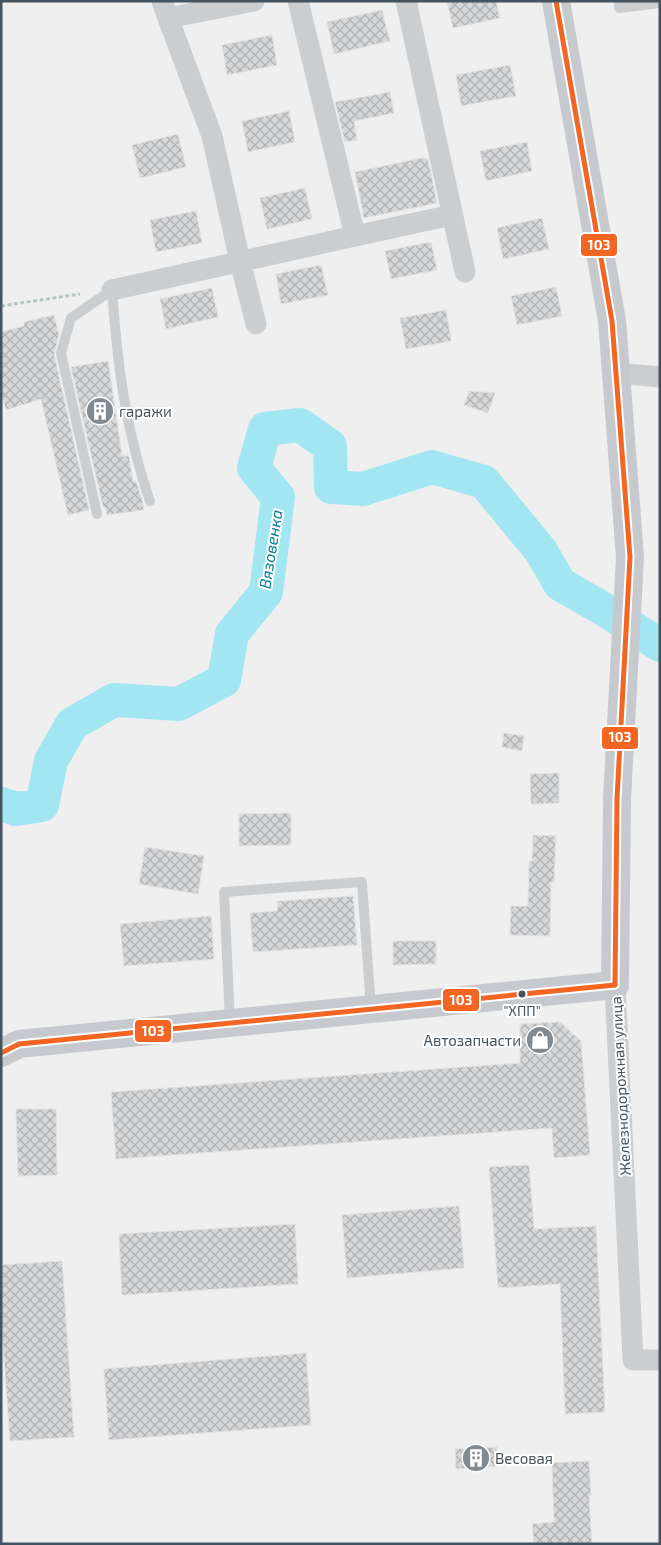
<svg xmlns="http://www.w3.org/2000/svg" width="661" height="1545" viewBox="0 0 661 1545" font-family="'Exo 2',sans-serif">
<defs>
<pattern id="building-cross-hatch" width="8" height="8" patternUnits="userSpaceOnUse" patternTransform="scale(1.25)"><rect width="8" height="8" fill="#d6d7d9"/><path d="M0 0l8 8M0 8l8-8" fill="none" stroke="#afb1b3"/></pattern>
</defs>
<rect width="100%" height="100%" fill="#f0efef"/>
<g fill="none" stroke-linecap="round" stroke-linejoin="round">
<polyline stroke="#a2e6f2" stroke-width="34" points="1,804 16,809 42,805 51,761 72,724 114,700 179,704 224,680 232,634 266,592 278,497 254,468 265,429 300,425 330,446 331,487 363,489 432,467 484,482 541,551 560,584 600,607 660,645"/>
</g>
<g fill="url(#building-cross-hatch)" stroke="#e1e1e2">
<polygon points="447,1 496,1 500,18 453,28"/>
<polygon points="382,10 390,41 334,54 327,22"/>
<polygon points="272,35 277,65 227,75 222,45"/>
<polygon points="510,65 516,96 461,106 456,75"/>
<polygon points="390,92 394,113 354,121 357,140 345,142 335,102"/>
<polygon points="289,111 295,142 248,152 242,121"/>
<polygon points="178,134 186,167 140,178 132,145"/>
<polygon points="527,142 532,171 486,181 480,151"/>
<polygon points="422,158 428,159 437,203 364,218 355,172"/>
<polygon points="305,188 312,219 267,229 260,198"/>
<polygon points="196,211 202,243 156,252 150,220"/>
<polygon points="542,218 549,249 503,259 497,228"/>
<polygon points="431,242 437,270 391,279 385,251"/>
<polygon points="321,265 328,295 281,304 276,274"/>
<polygon points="556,287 562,316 517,325 511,296"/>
<polygon points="212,288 218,317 166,329 160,299"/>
<polygon points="446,310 451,341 406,349 400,318"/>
<polygon points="54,315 59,335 54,354 89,510 68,515 41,399 6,410 1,394 1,332 24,326 24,322"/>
<polygon points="108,361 122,456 129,456 133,482 136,481 142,499 144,510 107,515 105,507 103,507 71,367"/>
<polygon points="469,391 495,393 488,413 464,405"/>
<polygon points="504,733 524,736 522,751 502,747"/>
<polygon points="559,773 559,803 531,804 530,774"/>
<polygon points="291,813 291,845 239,846 239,814"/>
<polygon points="533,835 556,836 554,882 551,882 550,936 510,935 511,906 528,906 529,861 532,861"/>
<polygon points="145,847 204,856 198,894 139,884"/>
<polygon points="353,896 357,945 253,952 250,913 277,911 278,901"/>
<polygon points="211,916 214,959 124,966 120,924"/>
<polygon points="393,941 436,941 436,964 393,965"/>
<polygon points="560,1022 581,1041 590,1155 554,1158 552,1128 116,1159 111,1092 520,1063 520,1024"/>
<polygon points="16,1109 56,1109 57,1175 18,1176"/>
<polygon points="529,1165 534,1229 596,1226 605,1412 565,1414 560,1284 498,1288 489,1167"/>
<polygon points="459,1206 464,1268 347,1278 342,1215"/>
<polygon points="295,1224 298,1284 122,1295 119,1234"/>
<polygon points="62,1261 74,1437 10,1441 1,1317 1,1265"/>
<polygon points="306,1353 311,1425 109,1440 104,1369"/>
<polygon points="497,1447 498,1466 456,1469 455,1449"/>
<polygon points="589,1461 591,1495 589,1495 592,1544 534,1544 532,1524 554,1522 552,1463"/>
</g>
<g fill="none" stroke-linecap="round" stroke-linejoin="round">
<polyline stroke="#b7c5c0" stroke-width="3" stroke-dasharray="4 2.5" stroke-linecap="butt" points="1,306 80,294"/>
<g stroke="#cbced0" stroke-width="10">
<polyline points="619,1 619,8 660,3"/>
<path d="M 112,290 C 116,342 121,395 134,446 C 138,465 144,483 150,501"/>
<polyline points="97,514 61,353 71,318 112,290"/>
<polyline points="230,1022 224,892 362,882 371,1009"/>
</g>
<g stroke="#cbced0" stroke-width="21">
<polyline points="162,1 168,18"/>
<polyline points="254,1 168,18 212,136 240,261 256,324"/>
<polyline points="298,1 355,236 452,215"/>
<polyline points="406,1 465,272"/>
<polyline points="112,290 355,236"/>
<polyline points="616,373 660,377"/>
<polyline points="615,985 633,1360 660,1360"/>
</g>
<polyline stroke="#c6cace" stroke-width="28" points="1,1053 19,1044 615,985 617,799 630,557 612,321 556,1"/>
<defs>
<g id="bus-1">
<polyline points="556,1 612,321 630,557 617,799 615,985"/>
<polyline points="1,1053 19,1044 615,985"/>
</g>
</defs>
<use href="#bus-1" stroke="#fff" stroke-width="9"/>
<use href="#bus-1" stroke="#f26522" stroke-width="5"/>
</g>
<defs>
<symbol id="building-disc" viewBox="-11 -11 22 22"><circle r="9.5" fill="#808a90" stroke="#fff"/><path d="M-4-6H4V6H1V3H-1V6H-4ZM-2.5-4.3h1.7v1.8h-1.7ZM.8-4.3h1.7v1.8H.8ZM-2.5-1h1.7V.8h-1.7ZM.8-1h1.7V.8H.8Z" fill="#fff"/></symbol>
<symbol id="shop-disc" viewBox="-11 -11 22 22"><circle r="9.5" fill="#808a90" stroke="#fff"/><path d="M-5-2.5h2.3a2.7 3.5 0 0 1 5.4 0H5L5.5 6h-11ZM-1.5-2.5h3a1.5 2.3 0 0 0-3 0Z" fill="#fff"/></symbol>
</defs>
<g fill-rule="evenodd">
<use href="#building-disc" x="84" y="395" width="32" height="32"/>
<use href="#shop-disc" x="524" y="1024" width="32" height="32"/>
<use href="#building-disc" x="460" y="1442" width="32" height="32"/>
</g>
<circle fill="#44535d" stroke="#fff" stroke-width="2" cx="522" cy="994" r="4.5"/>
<g text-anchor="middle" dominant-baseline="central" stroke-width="4" stroke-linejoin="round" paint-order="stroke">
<g font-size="14" fill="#44535d" stroke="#fff">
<text x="522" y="1010">"ХПП"</text>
</g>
<g font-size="15" fill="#44535d" stroke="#fff" text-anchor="start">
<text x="119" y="411">гаражи</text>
<text x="521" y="1040" text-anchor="end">Автозапчасти</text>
<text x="495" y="1458">Весовая</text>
</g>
<g font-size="15" fill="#44535d" stroke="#fff">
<text transform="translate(620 1086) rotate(-93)">Железнодорожная улица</text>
</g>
<g font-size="16" font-style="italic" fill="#037d94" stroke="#fff">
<text transform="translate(270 549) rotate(-81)">Вязовенка</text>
</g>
</g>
<g stroke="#fff" stroke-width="2">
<rect x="580" y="233" width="38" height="24" rx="5" fill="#f26522"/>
<rect x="601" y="726" width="38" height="24" rx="5" fill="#f26522"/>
<rect x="442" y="988" width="38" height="24" rx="5" fill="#f26522"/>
<rect x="134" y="1019" width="38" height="24" rx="5" fill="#f26522"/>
</g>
<g font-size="14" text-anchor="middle" font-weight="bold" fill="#fff">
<text x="599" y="250">103</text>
<text x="620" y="742">103</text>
<text x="461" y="1005">103</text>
<text x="153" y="1036">103</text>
</g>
<rect width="661" height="1545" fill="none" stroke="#44535d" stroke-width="5"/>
</svg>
